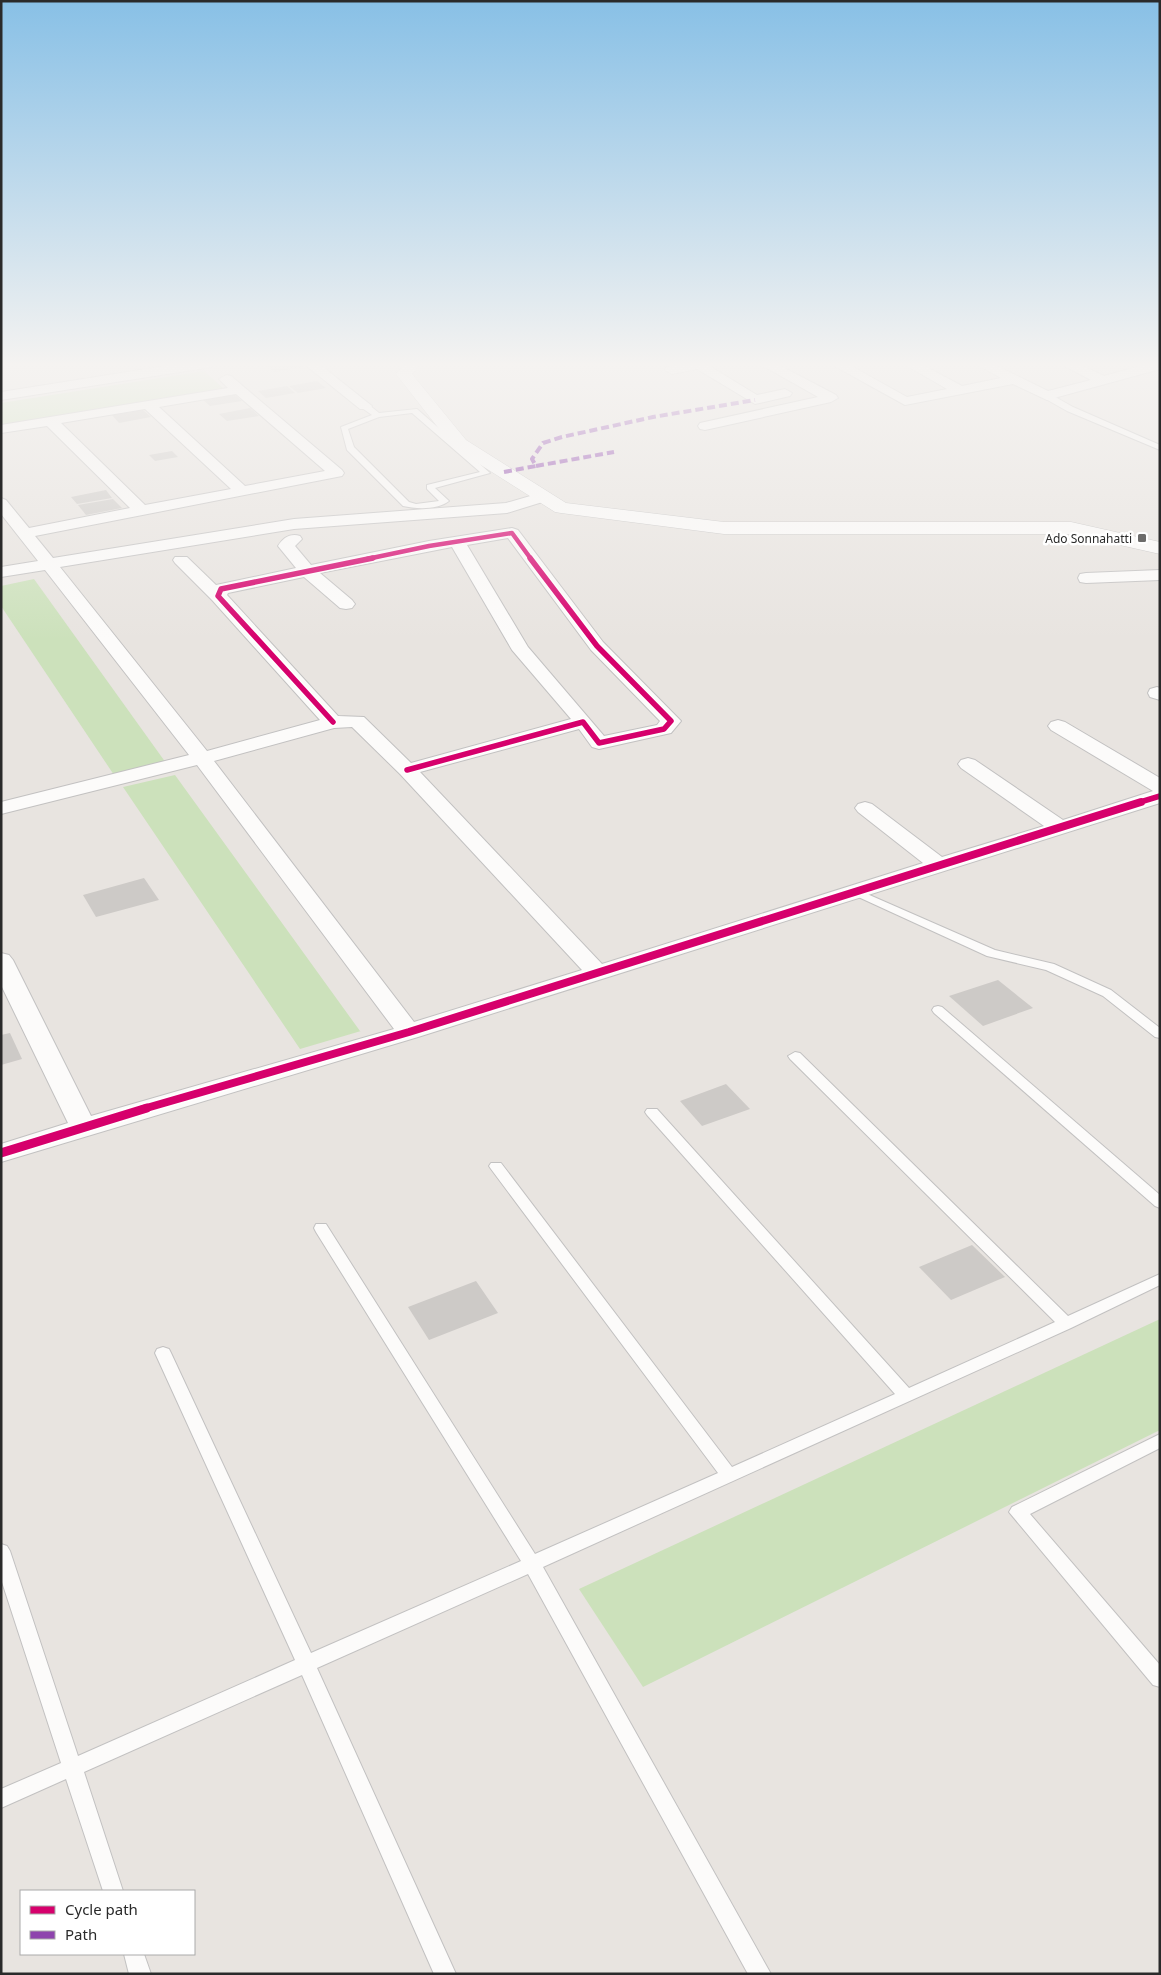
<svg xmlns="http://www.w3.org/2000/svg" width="1161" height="1975" viewBox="0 0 1161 1975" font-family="'Noto Sans',sans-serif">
<rect width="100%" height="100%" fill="#e8e4e0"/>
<g fill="#cce1bb">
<polygon points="204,371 225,390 1,426 1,403"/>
<polygon points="34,579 166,763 114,775 1,606 1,586"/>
<polygon points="175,775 360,1031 361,1031 300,1049 123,787"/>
<polygon points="1160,1319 1160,1430 643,1687 579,1589"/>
</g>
<g fill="#cdcac7">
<polygon points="263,363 299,363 304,367 274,372"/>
<polygon points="317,381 326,388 298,393 289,386"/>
<polygon points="287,386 295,393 266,398 258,391"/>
<polygon points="234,394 242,401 210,406 202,399"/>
<polygon points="250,408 259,416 227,421 219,414"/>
<polygon points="143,410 151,417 119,423 112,415"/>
<polygon points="172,451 178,457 155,461 149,455"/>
<polygon points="106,490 112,498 77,504 71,497"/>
<polygon points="113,499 122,508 86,515 78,505"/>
<polygon points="144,878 159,900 96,917 83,895"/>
<polygon points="998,980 1033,1008 983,1026 949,996"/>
<polygon points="10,1033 22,1059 1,1065 1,1035"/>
<polygon points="726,1084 750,1109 702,1126 680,1101"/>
<polygon points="972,1245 1005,1277 951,1300 919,1267"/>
<polygon points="476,1281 498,1313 429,1340 408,1307"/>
</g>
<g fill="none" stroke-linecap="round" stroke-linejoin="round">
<defs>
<g id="service">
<polygon points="1044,394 1050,394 1073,407 1160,445 1160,450 1067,411 1044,398"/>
<path d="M 362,404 L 368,404 L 379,413 L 417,409 L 490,473 L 435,488 L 449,501 C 438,510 416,509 403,506 L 347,450 L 341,427 L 372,415 L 362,408 ZM 412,413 L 480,472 L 427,485 L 427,489 L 439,501 L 416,504 L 409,502 L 354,447 L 348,429 L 379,417 Z"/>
<polygon points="858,890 995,950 1054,964 1111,990 1160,1028 1160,1038 1155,1037 1103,996 1046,970 987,956 854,895 852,893"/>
<polygon points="938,1006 942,1007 1160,1195 1160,1208 1155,1206 934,1013 932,1010 934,1007"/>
<polygon points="795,1052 800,1053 1068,1316 1160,1274 1160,1285 1071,1328 543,1567 771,1974 748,1974 528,1574 317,1668 456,1974 434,1974 302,1675 84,1772 123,1891 103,1891 66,1779 1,1808 1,1789 61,1763 1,1579 1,1544 7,1546 10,1551 78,1756 295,1660 155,1353 157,1349 163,1347 169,1349 171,1353 311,1653 521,1561 316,1232 314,1228 316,1224 326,1224 535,1554 718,1473 491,1169 489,1166 491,1163 501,1163 732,1467 895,1394 647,1115 645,1112 647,1109 657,1109 909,1388 1055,1322 790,1059 788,1056"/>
<polygon points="1160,1434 1160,1448 1030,1514 1160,1665 1160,1687 1153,1685 1009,1512 1012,1507"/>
<polygon points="124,1954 144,1954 151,1974 129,1974"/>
</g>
<g id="minor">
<polygon points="184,363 218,363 212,367 1,400 1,392"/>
<polygon points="303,363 318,363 372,406 370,409 360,409"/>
<polygon points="686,363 716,363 711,367 757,395 785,389 792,393 790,396 755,404 697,369 672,374 665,370 667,367"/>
<polygon points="758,363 775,363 836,395 838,398 831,402 705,430 700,429 698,426 700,423 818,397"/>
<polygon points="829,363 846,363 907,397 947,389 902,363 919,363 962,386 1001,378 974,363 991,363 1048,391 1091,380 1059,363 1077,363 1104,376 1151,363 1160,363 1160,369 1047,400 1013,384 905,405"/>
<path d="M 226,375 L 231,376 L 342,470 L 344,473 L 342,476 L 35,536 L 53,558 L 294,519 L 506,503 L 544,492 L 549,494 L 552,497 L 549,500 L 507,513 L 294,529 L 60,567 L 207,751 L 320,720 L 212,600 L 175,563 L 173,560 L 175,557 L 187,557 L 216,585 L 296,568 L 278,546 C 283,538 290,533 300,536 L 302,539 L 295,546 L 311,565 L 429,541 L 512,528 L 518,530 L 603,642 L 681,721 L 671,733 L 599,749 L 592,747 L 579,729 L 420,772 L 602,964 L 923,863 L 858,812 L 855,808 L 858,804 L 865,802 L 872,804 L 942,857 L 1044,826 L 961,768 L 958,764 L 961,760 L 968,758 L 975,760 L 1063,820 L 1153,791 L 1051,730 L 1048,726 L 1051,722 L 1058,720 L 1065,722 L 1160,778 L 1160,803 L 418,1037 L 1,1162 L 1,1144 L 68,1123 L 1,985 L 1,953 L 9,955 L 13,960 L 91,1116 L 394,1029 L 197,765 L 1,814 L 1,802 L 189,755 L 45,570 L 1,577 L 1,567 L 38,561 L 1,514 L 1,498 L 6,500 L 29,528 L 130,508 L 47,426 L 1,433 L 1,425 L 228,388 L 219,379 ZM 236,394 L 325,471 L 245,486 L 159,407 ZM 145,409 L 231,489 L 145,505 L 61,423 ZM 508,538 L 591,650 L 660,721 L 657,725 L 604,736 L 528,647 L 467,545 ZM 452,547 L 512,650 L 571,719 L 411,763 L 364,717 L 338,716 L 227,595 L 228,593 L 304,577 L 340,608 L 346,609 L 352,608 L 355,604 L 352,600 L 320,573 ZM 352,727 L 400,774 L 582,970 L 414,1022 L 214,761 L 334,728 Z"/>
<polygon points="1160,570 1160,580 1086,583 1080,582 1078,578 1080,574 1086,573"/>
<polygon points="1157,687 1160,688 1160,700 1150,697 1148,693 1150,689"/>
</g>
<polygon id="tertiary" points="405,363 421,363 412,374 466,440 566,503 724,522 1071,522 1160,542 1160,554 1071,534 724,534 561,513 555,512 454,448 396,374"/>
</defs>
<use href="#service" stroke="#c2c1c1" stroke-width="2"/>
<use href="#minor" stroke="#c2c1c1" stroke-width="2"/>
<use href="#tertiary" stroke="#c2c1c1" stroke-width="1"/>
<use href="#service" fill="#fcfbfa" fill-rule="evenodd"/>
<use href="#minor" fill="#fcfbfa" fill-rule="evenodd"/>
<use href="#tertiary" fill="#fcfbfa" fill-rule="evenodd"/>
<g stroke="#8e44ad" stroke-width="4" stroke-dasharray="8 4" stroke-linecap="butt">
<polyline points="536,466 614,452"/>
<polyline points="504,472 536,466 532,459 543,443 562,437 653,417 755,400"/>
</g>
<defs>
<polyline id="cycleway-far3" points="367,559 429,546 512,533 531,559"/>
<g id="cycleway-far2">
<polyline points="333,722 218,596 221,589 373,558"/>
<polyline points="407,770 583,722 599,743 664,729 671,721 597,646 530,558"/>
<polyline points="1137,803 1160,796"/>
</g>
<polyline id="cycleway-far1" points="143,1109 409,1032 1141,802"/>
<polyline id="cycleway" points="1,1153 147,1108"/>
</defs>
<use href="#cycleway-far3" stroke="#fff" stroke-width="6"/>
<use href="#cycleway-far2" stroke="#fff" stroke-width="8"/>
<use href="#cycleway-far1" stroke="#fff" stroke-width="11"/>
<use href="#cycleway" stroke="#fff" stroke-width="12"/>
<use href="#cycleway-far3" stroke="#d6006c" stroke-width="4.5"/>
<use href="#cycleway-far2" stroke="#d6006c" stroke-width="5.5"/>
<use href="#cycleway-far1" stroke="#d6006c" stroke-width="8"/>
<use href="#cycleway" stroke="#d6006c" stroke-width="9"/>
</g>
<linearGradient id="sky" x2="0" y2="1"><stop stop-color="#88c0e6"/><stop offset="0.57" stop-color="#f5f3f1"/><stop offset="1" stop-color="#f5f3f1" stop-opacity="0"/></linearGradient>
<rect width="1161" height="640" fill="url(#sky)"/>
<rect fill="#6c6b6a" stroke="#fff" stroke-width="2" x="1137" y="533" width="10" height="10" rx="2.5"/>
<g text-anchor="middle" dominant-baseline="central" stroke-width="5" stroke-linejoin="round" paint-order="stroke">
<g font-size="12" fill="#2a2a2a" stroke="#fff" text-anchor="end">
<text x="1132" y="538">Ado Sonnahatti</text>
</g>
</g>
<rect width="1161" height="1975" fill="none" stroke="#2a2a2a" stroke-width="5"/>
<rect x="20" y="1890" width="175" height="65" fill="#ffffff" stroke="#aaaaaa"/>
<rect x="30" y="1906" width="25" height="8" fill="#d6006c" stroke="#aaaaaa"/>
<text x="65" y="1915" font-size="15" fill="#2a2a2a">Cycle path</text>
<rect x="30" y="1931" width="25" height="8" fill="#8e44ad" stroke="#aaaaaa"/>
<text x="65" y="1940" font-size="15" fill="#2a2a2a">Path</text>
</svg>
